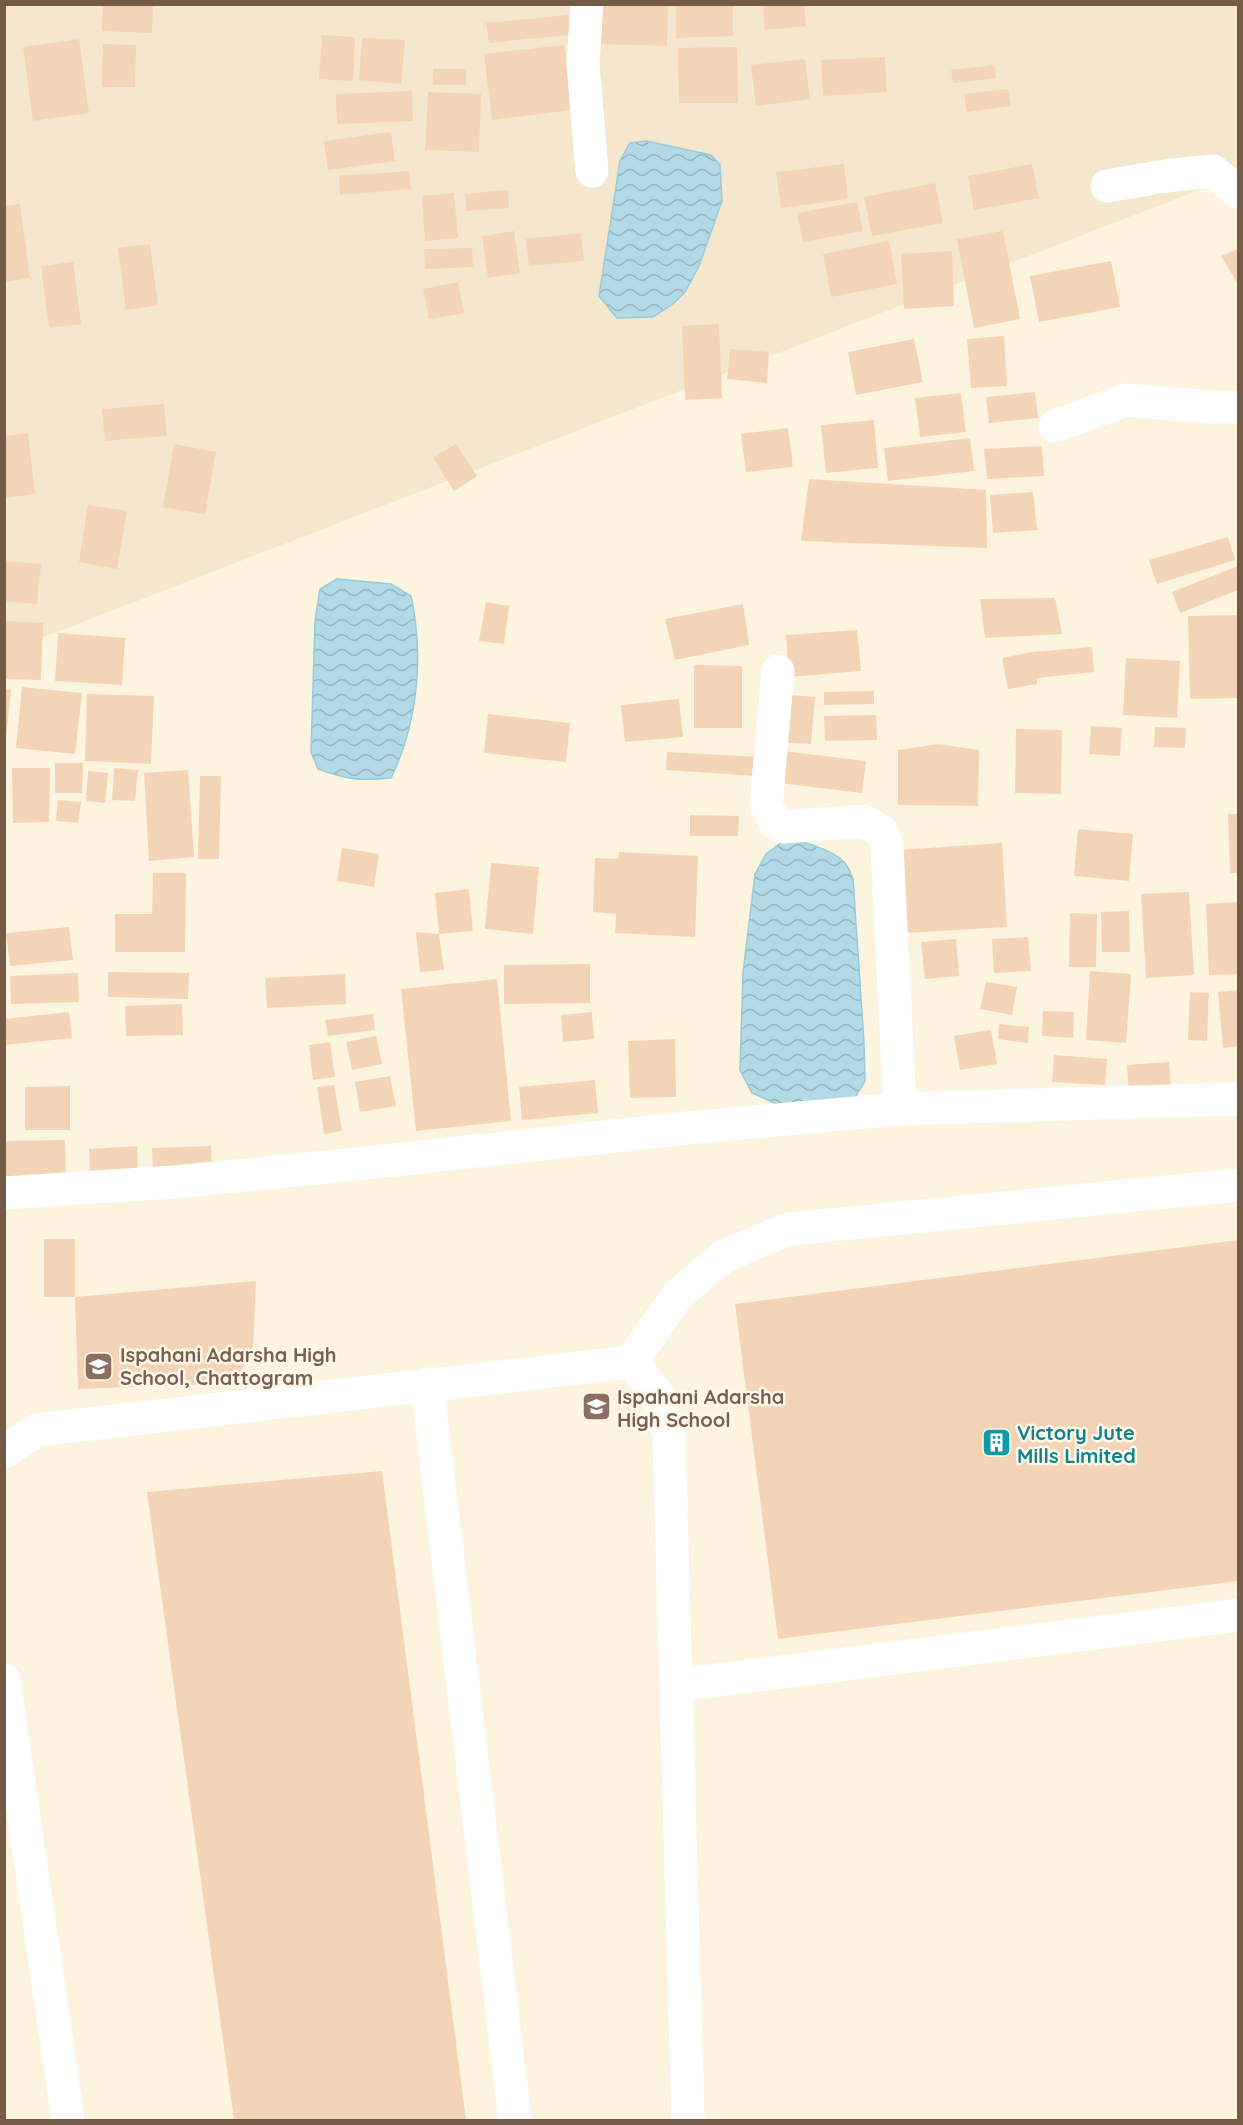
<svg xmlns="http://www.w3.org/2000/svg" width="1243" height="2125" viewBox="0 0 1243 2125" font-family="Quicksand,sans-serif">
<defs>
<pattern id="water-waves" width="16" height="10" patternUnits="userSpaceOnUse" patternTransform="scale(1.5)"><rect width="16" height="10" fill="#b3dbe7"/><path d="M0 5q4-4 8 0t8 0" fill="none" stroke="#96b5bd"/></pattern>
</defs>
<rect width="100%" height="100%" fill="#fdf4df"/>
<polygon fill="#f5e7cd" points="5,5 1238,5 1238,175 5,652"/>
<g fill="url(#water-waves)" stroke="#99cad9" stroke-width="1.5">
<polygon points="646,141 711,155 720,165 722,201 699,266 685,292 674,303 653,317 617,318 599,296 620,161 630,143"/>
<path d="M 337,579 L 391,584 L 411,596 C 424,656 418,723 391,778 C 359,781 349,780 318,769 L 311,752 L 315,621 L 320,589 Z"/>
<path d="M 786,839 C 803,841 838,851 847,866 C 850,870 851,875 853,879 L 864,1042 L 865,1081 L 854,1099 L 779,1105 L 752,1093 L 740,1070 L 743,973 L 755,874 L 766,854 Z"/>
</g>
<g fill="#f4d4b6">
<polygon points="103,4 153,4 152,33 102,31"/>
<polygon points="597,4 668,4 667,46 596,44"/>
<polygon points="676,4 733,4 733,36 676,38"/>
<polygon points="763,5 804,5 806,26 765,30"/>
<polygon points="569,15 570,35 489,43 486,23"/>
<polygon points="322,35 355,37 353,81 319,79"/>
<polygon points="362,38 405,40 401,84 359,80"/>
<polygon points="79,39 89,113 33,121 23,47"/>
<polygon points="103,44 136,45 135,87 102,87"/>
<polygon points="564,45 572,110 492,120 484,54"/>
<polygon points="737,47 738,103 679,103 678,48"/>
<polygon points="885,57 887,92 823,96 821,60"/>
<polygon points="805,59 810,99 756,106 751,65"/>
<polygon points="994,65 996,78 953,83 951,70"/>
<rect x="433" y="69" width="33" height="16"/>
<polygon points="1008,89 1011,106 967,112 964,94"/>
<polygon points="412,91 413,121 337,124 336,94"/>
<polygon points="428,92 481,94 479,152 425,150"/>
<polygon points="391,132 395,161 328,170 324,141"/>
<polygon points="844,164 848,199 781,208 776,172"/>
<polygon points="1032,164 1039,198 974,210 968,176"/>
<polygon points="409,171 411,189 340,195 339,176"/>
<polygon points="935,183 943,223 872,236 864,197"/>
<polygon points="508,190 509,208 466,211 465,194"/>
<polygon points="454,193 458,238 425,241 422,196"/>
<polygon points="857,202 863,231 803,242 797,213"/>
<polygon points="20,204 30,278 5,282 5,206"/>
<polygon points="514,231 520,273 488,278 482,236"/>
<polygon points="1003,231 1020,319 974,328 957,239"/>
<polygon points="581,233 584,261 529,266 526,239"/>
<polygon points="889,241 897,284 831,297 823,254"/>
<polygon points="150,244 158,305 126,310 118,248"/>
<polygon points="472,248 473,267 425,269 424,249"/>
<polygon points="1238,249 1238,284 1221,256"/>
<polygon points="952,251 954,306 904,309 901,254"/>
<polygon points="1111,261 1120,307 1039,322 1030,276"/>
<polygon points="73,262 81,324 49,328 41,266"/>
<polygon points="458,282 464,313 429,319 423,289"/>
<polygon points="719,324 722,398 685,400 682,326"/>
<polygon points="1004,336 1007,386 971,388 967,339"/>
<polygon points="914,339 923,382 856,395 848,352"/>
<polygon points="730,349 769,352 767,383 727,379"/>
<polygon points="1035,392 1038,418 989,423 986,397"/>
<polygon points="961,393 966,432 920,437 915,398"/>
<polygon points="164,404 167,436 105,441 102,409"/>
<polygon points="874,420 878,468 826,473 821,425"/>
<polygon points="788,428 793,467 746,472 741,434"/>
<polygon points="28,433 35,494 4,498 4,436"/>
<polygon points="970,438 974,471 888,481 884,448"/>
<polygon points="174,444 216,452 205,514 163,507"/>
<polygon points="456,444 477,476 454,491 433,458"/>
<polygon points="1042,446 1044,476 987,479 984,449"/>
<polygon points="809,479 986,490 987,548 801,541"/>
<polygon points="1033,492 1037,530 993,533 990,495"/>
<polygon points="88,505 127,511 117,569 79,562"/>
<polygon points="1228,537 1235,560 1157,584 1149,560"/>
<polygon points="4,561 41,564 37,604 4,601"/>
<polygon points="1238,566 1238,590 1180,613 1172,592"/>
<polygon points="1055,598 1062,634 985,638 980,599"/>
<polygon points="486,602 509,606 504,644 479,641"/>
<polygon points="743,604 749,645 675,660 665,619"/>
<polygon points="1238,615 1238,698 1190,699 1188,616"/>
<polygon points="4,621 43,623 41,680 4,679"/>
<polygon points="857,630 861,671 789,677 786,635"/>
<polygon points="58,633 125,638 122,685 55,681"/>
<polygon points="1092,647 1094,672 1037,678 1037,684 1008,689 1002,658 1032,652"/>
<polygon points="1126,658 1180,661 1177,718 1123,715"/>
<polygon points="694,665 742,666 742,728 694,728"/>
<polygon points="22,687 82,693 75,754 16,748"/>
<polygon points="4,689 11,690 6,739 4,739"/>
<polygon points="874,691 874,704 824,705 824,692"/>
<polygon points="87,694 154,696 151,764 85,761"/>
<polygon points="778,694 815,697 811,744 774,742"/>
<polygon points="679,699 683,737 625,742 621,705"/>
<polygon points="488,714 570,723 566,762 484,753"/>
<polygon points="876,715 877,740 825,741 824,716"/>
<polygon points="1091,726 1122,728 1120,756 1089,754"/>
<polygon points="1155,727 1186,728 1185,748 1154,747"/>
<polygon points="1016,729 1062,730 1061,794 1015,793"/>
<polygon points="939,744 979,750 978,806 898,805 898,750"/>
<polygon points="783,751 866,761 862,793 779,783"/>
<polygon points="667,752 760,757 756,776 666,770"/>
<polygon points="55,763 83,763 82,793 55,793"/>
<polygon points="12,768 50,768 49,822 13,823"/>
<polygon points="114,768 138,770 135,801 112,800"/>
<polygon points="188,770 194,857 149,861 144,773"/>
<polygon points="88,771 108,773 105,803 86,801"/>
<polygon points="200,776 221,776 219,859 198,859"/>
<polygon points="58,800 81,802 78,823 56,821"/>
<polygon points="1228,814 1238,814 1238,873 1230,873"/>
<polygon points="690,815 739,816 738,836 690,836"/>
<polygon points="1078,829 1133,834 1129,881 1074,876"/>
<polygon points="1002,843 1007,927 905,933 899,850"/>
<polygon points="342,848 379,854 374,887 337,881"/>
<polygon points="619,852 698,856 695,937 615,933 616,914 593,912 595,858 618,859"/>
<polygon points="491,863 539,867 533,934 485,929"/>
<polygon points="153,873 186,873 185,952 115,952 115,914 152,914"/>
<polygon points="469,889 473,931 439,934 435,893"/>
<polygon points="1189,892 1194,975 1146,978 1141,894"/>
<polygon points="1238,902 1238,974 1209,975 1206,904"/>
<polygon points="1129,911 1130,952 1102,952 1101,912"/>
<polygon points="1070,913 1097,914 1096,967 1069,967"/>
<polygon points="69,927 73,960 10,966 6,933"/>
<polygon points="416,932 439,934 444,970 420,972"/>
<polygon points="1028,937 1031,971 994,973 992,939"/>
<polygon points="956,939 959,976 925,979 921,942"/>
<polygon points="590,964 590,1003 504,1004 504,965"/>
<polygon points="1090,971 1131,974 1126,1043 1086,1040"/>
<polygon points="108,972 189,973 188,999 108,997"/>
<polygon points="78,973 79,1002 11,1004 10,976"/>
<polygon points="345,974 346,1004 267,1008 265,978"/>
<polygon points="497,979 511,1121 416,1131 401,989"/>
<polygon points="986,982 1017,987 1012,1015 980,1009"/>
<polygon points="1238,990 1238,1046 1223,1048 1218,992"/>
<polygon points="1190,992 1209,993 1207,1041 1188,1040"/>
<polygon points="182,1004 183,1035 126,1036 125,1006"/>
<polygon points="1043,1011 1074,1012 1073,1038 1042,1036"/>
<polygon points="69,1012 72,1038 4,1045 4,1019"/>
<polygon points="592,1012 594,1039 563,1042 561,1015"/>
<polygon points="373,1014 375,1030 328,1036 325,1020"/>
<polygon points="999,1024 1029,1027 1028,1043 998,1039"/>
<polygon points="991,1030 997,1064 960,1070 954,1036"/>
<polygon points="376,1036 382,1064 352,1070 346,1042"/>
<polygon points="675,1039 676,1097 630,1098 628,1041"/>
<polygon points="330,1042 335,1077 313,1080 309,1045"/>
<polygon points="1054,1055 1107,1059 1105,1085 1052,1082"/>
<polygon points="1169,1062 1171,1092 1129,1095 1127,1065"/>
<polygon points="390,1076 396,1106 360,1112 355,1082"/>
<polygon points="595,1080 598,1113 522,1120 519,1087"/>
<polygon points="334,1085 342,1131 324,1134 317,1087"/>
<polygon points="70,1086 70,1130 25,1130 25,1087"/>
<polygon points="65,1140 66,1177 4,1177 4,1141"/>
<polygon points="137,1146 138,1175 90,1177 89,1149"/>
<polygon points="211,1146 212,1171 153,1173 152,1148"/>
<rect x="44" y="1239" width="31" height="58"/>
<polygon points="1238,1240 1238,1581 778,1639 735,1304"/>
<polygon points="256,1281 253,1349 234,1383 78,1389 75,1297"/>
<polygon points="382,1471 466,2120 234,2120 147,1492"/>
</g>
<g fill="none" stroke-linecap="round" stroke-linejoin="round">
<g stroke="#fff" stroke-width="33">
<polyline points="587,4 583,64 592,171"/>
<polyline points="1107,186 1166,176 1213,171 1238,192"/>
<polyline points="1055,426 1126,400 1211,407 1238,407"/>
<polyline points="778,671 766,805 774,822 782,827 864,821 882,832 887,846 900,1109"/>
<polyline points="4,1193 174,1182 348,1165 687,1128 900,1109 1238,1099"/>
<polyline points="631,1362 658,1395 669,1437 688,2120"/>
<polyline points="427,1384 515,2120"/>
<polyline points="4,1452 37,1430 631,1362 677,1296 724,1256 789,1229 1238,1185"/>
<polyline points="4,1680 68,2120"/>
<polyline points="676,1685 1238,1615"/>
</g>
</g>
<defs>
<symbol id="school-square" viewBox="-11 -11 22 22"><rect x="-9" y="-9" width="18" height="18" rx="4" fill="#8d6e63" stroke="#fff8e6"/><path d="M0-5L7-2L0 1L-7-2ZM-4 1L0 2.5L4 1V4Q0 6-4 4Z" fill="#fff"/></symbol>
<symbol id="building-square" viewBox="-11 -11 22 22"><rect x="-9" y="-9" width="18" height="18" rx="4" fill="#0f9aa8" stroke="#fff8e6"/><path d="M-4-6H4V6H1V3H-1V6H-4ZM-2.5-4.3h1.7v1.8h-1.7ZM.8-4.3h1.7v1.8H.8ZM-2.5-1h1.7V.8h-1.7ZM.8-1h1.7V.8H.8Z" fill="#fff"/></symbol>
</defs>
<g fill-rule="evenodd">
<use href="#school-square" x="82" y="1350" width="33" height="33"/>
<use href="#school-square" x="580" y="1390" width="33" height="33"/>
<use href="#building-square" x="980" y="1426" width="33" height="33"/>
</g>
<g text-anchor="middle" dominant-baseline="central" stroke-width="5" stroke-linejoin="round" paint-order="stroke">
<g font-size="20" font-weight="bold" fill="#785e54" stroke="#fff8e6" text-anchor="start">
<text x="120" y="1354">Ispahani Adarsha High<tspan x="120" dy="23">School, Chattogram</tspan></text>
<text x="617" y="1396">Ispahani Adarsha<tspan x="617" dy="23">High School</tspan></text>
</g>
<g font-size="20" font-weight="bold" fill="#0d838f" stroke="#fff8e6" text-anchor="start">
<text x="1017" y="1432">Victory Jute<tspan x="1017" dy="23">Mills Limited</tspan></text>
</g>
</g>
<rect width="1243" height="2125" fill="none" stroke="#745b46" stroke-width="12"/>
</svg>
